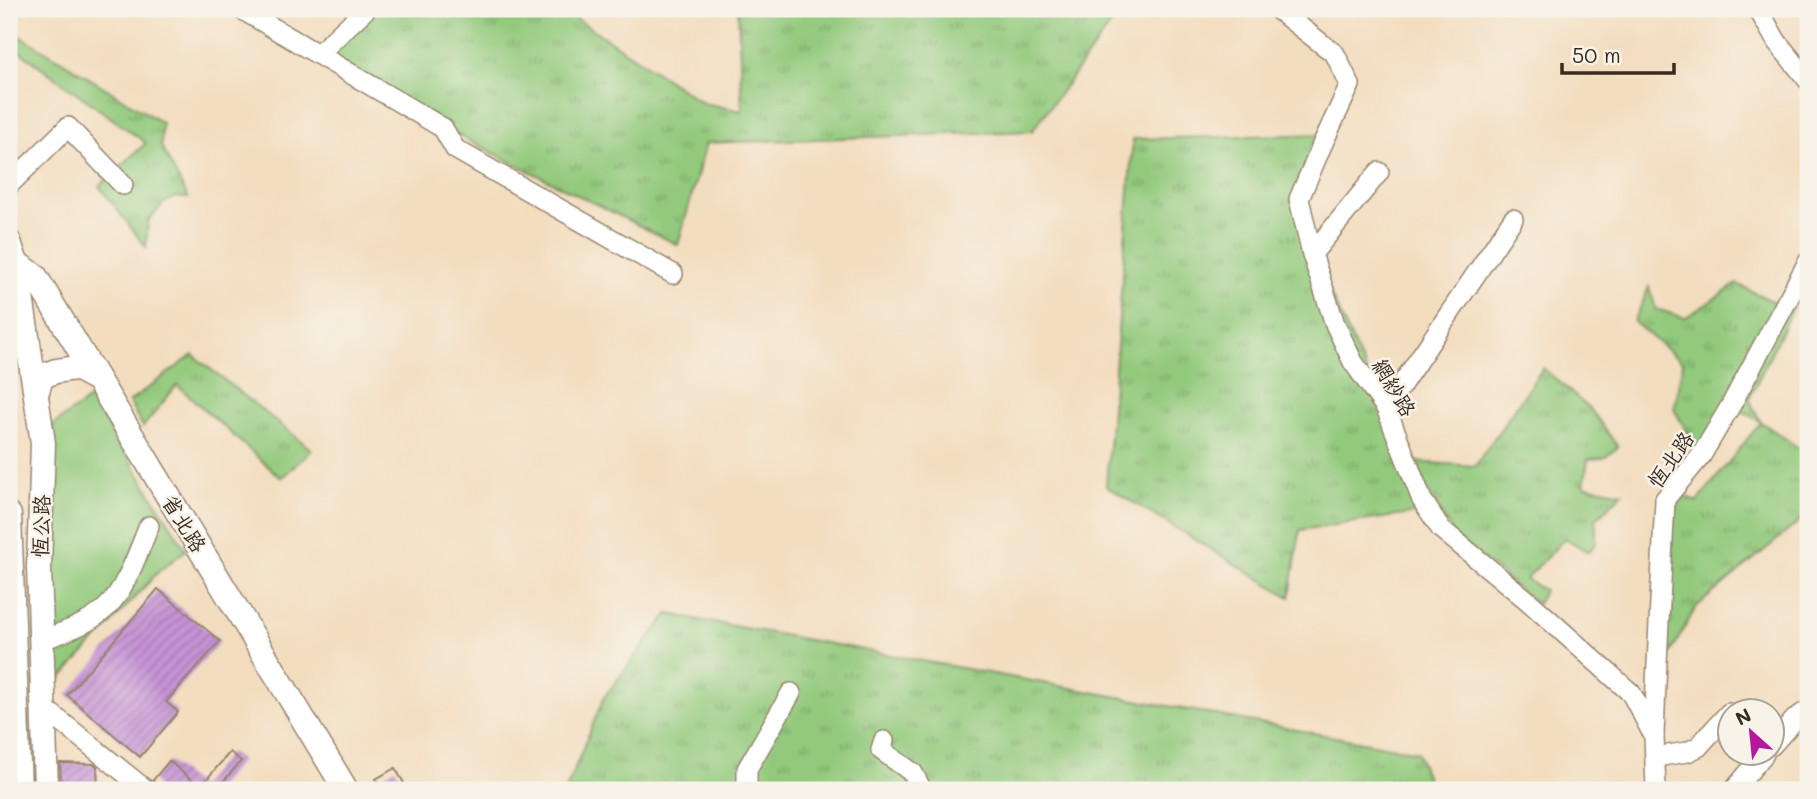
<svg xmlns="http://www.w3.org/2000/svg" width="1817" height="799" viewBox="0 0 1817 799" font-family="Mali,'LXGW WenKai TC',sans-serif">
<defs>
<pattern id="grass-tufts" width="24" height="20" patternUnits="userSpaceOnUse" patternTransform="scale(1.75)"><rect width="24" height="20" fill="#92c97c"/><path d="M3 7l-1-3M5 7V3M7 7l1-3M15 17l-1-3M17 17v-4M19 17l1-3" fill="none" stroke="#78a365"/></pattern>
<pattern id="building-hatch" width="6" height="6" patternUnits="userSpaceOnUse" patternTransform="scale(1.75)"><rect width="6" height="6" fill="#c693d6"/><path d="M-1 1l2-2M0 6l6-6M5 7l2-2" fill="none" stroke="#a278ad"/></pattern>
</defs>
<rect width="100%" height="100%" fill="#f7f3e8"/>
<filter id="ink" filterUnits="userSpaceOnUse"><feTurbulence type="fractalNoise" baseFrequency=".0143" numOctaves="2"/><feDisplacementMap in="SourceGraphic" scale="14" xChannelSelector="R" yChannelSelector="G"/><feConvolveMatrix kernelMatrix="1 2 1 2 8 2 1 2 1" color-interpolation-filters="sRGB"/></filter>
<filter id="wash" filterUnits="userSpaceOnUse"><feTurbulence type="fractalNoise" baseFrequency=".00686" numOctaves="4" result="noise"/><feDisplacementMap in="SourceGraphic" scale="28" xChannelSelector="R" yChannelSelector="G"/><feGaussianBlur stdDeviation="1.57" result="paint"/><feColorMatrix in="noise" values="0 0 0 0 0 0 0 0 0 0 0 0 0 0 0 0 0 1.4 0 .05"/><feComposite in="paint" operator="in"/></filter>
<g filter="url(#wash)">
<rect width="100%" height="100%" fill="#f3ddbf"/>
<g fill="url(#grass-tufts)" stroke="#667a4d" stroke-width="2">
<polygon points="367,9 562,9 703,103 742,111 738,9 1122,9 1032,131 706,143 678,245 443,128 318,54"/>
<polygon points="9,30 57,58 162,123 161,146 188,198 175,197 163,204 148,221 146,247 99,186 146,143 9,44"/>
<polygon points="1330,134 1299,199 1312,254 1379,399 1386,408 1418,513 1300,530 1290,597 1106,486 1133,139"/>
<polygon points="1737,284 1782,306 1793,307 1749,399 1761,422 1808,454 1808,514 1696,607 1661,670 1675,490 1697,502 1761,422 1731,405 1701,456 1674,409 1683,363 1634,322 1649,287 1656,309 1685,318"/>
<polygon points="193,355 312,450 281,478 177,385 143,427 129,402"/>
<polygon points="1543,368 1591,410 1618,447 1604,458 1588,459 1584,486 1623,493 1596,519 1596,543 1588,552 1565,538 1526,579 1544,590 1537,604 1455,536 1426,489 1417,462 1475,466"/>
<polygon points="668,614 1417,752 1431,790 566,790 604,697"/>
</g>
<path fill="#92c97c" stroke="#667a4d" stroke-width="2" d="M 91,398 L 186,550 L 159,571 L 52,688 C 47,601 57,513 53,425 Z"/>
<g id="blocks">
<g fill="url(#building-hatch)">
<polygon points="158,589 220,641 166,702 178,712 140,757 67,695"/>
<polygon points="230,752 241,761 216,790 159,790 153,780 169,761 200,787"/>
<polygon points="60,763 94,764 97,766 98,790 61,790"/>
<polygon points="395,768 404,783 392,790 382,790 376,779"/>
</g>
</g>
</g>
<g filter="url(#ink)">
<use href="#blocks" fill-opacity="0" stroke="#97846e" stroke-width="2"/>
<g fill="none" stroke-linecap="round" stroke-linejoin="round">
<defs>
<g id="minor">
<polyline points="241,9 443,128 455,149 673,274"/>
<polyline points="1277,9 1335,54 1350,85 1322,145 1299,199 1312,254 1335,324 1353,362 1386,408 1422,500 1441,529 1527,600 1631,693 1654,736"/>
<polyline points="1758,9 1777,42 1808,80"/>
<polyline points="318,54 366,9"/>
<polyline points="9,185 68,127 123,185"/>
<polyline points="1312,254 1379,172"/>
<polyline points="1386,408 1513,219"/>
<path d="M 42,640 C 63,632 88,625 106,608 C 126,589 138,552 149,526"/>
<polyline points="44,708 146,790"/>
<polyline points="884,741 881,750 913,773 922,790"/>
<polyline points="1772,745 1795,719 1808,710"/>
<polyline points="1655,757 1687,752 1698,747 1729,713"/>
<polyline points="747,790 747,769 791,693"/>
<polyline points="1656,790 1654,736 1656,684 1665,499 1701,456 1731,405 1808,262"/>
<polyline points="1734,790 1764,754"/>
</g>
<g id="major">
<polyline points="9,242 16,263 43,443 39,567 46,790"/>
<polyline points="9,265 16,263 35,276 346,790"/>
<polyline points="36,394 42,376 56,371 76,368 97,379"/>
<polyline points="9,515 19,790"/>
</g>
</defs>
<use href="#minor" stroke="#97846e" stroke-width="22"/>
<use href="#major" stroke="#97846e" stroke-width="27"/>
<use href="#minor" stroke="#fff" stroke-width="19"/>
<use href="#major" stroke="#fff" stroke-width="24"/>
</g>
</g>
<g text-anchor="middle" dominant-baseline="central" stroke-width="5" stroke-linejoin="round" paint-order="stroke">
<g font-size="21" fill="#3b2a1e" stroke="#f7f3e8">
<text transform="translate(1395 387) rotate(59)">網紗路</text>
<text transform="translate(1670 459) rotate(-55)">恆北路</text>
<text transform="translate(185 523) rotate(58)">省北路</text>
<text transform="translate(40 526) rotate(-88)">恆公路</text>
</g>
</g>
<rect width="1817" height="799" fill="none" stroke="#f7f3e8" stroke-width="35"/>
<g transform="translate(1751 732) rotate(333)"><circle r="33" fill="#f7f3e8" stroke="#aca397" stroke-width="2"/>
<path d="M0-5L12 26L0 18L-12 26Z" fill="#b5179e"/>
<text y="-10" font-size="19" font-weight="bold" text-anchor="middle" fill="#3b2a1e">N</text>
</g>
<path d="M1562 63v10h112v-10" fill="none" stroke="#3b2a1e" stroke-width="3.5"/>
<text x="1572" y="63" font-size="21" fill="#3b2a1e" stroke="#f7f3e8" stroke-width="5" paint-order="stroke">50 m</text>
</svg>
